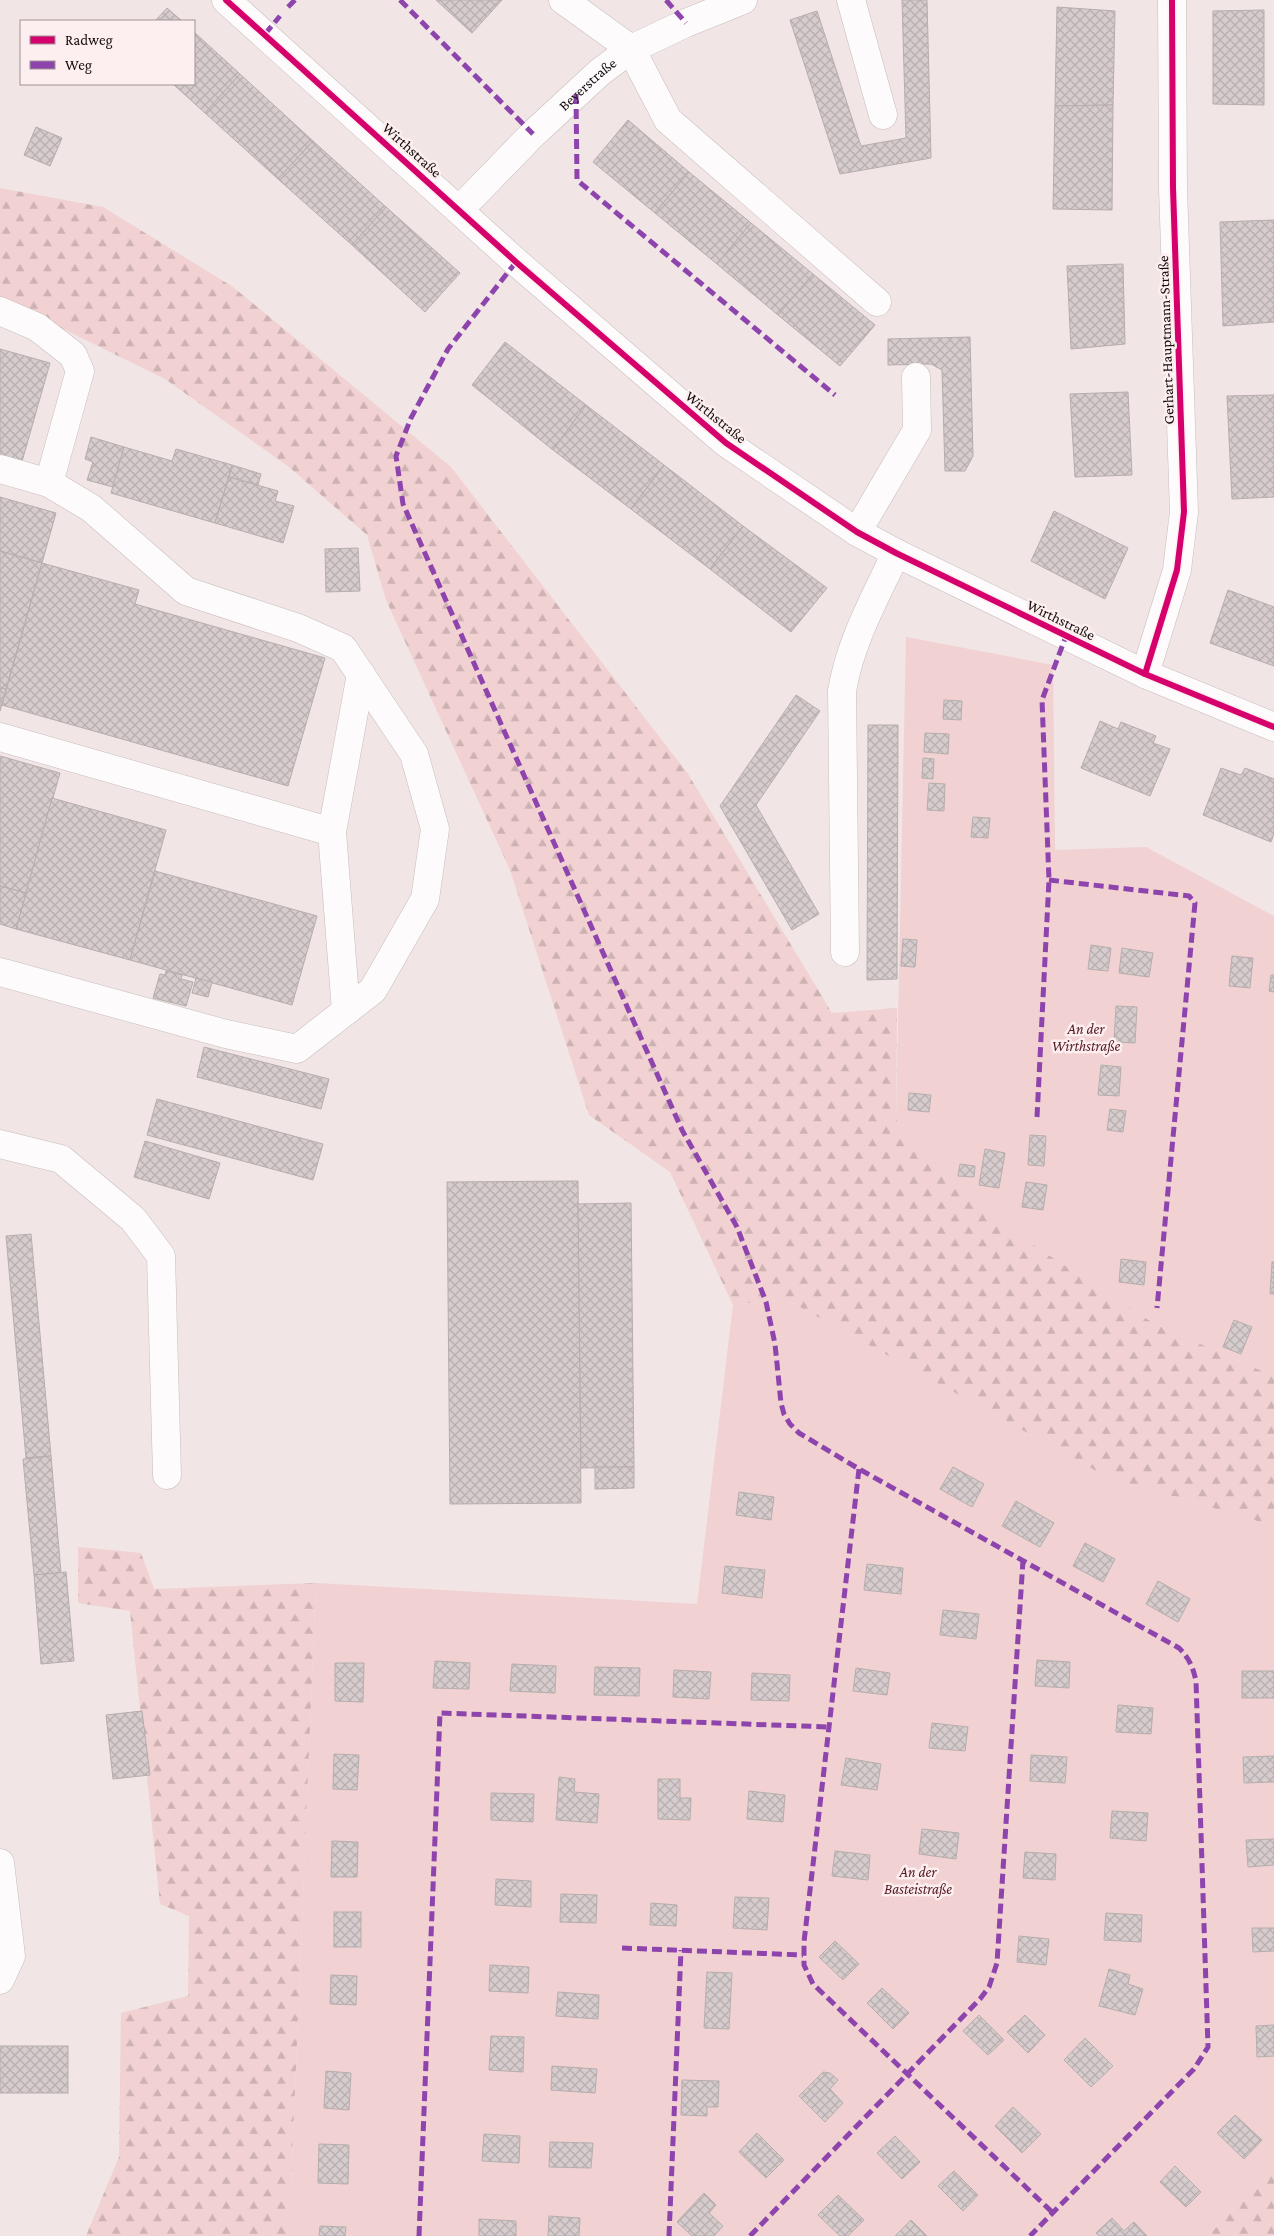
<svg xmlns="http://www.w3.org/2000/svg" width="1274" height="2236" viewBox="0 0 1274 2236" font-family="'Crimson Pro',serif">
<defs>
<pattern id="forest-firs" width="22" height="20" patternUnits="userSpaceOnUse" patternTransform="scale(1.25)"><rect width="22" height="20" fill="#f1d1d2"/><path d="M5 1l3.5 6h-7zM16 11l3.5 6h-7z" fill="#ceb2b3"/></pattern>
<pattern id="building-cross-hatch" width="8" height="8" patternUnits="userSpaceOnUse" patternTransform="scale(1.25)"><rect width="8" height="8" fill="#d6cccd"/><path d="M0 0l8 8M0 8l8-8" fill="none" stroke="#b7aeaf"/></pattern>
</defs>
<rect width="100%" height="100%" fill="#f1e5e5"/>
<g fill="url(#forest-firs)">
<polygon points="0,188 103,207 233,287 451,467 688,774 832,1013 897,1008 896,1119 931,1161 973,1200 1038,1248 1155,1324 1274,1376 1274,1526 1107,1477 785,1299 733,1305 670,1172 589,1115 510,870 386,600 367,535 289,467 165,379 0,298"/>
<polygon points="78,1547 141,1553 154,1589 316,1583 289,2236 86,2236 119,2157 121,2013 188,1996 189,1916 160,1904 130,1611 78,1603"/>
<polygon points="1274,2169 1274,2236 1207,2236"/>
</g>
<g fill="#f1d1d2">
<polygon points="906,637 1053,665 1055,850 1146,847 1274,916 1274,1376 1155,1324 1038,1248 973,1200 931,1161 896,1119"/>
<polygon points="785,1299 1107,1477 1274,1526 1274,2169 1207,2236 289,2236 316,1583 697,1604 733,1305"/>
</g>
<g fill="url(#building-cross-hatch)" stroke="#b7adad">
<polygon points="436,0 502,0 472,33"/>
<polygon points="902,0 927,0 931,158 840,174 790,20 817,11 861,146 906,138"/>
<polygon points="1057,7 1115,11 1113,105 1055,106"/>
<polygon points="167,8 182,21 155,21"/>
<polygon points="1264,10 1264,105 1213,104 1213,11"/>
<polygon points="194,32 240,74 205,113 173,84 194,84"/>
<polygon points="240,74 313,141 278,179 205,113"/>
<polygon points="1113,105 1112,210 1053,209 1055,106"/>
<polygon points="628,120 689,172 655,213 593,162"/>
<polygon points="36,127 62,138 50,166 24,155"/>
<polygon points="313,141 386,207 352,245 278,179"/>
<polygon points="689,172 751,223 717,264 655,213"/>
<polygon points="386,207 460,273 425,312 352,245"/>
<polygon points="1274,220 1274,322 1223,326 1220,222"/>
<polygon points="751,223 813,274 778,315 717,264"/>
<polygon points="1123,264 1125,344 1071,349 1067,266"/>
<polygon points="813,274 875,325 840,366 778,315"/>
<polygon points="970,337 973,456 965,471 945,471 942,370 931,364 888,365 888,339"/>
<polygon points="505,342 586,405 553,450 472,385"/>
<polygon points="0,349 50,363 21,465 0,459"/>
<polygon points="1128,392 1132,475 1075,477 1070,394"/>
<polygon points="1274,395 1274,497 1232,499 1227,396"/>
<polygon points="586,405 664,465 631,509 553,450"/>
<polygon points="91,437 124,447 113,487 87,480 93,462 85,459"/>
<polygon points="124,447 172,461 176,449 232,465 215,523 111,493"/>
<polygon points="232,465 261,474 258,485 229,477"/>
<polygon points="664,465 743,526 710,569 631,509"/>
<polygon points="229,477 278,491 275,501 294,506 283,543 215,523"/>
<polygon points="0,497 56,513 42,563 0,551"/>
<polygon points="1054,511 1128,548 1105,599 1031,561"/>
<polygon points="743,526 827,588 791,632 710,569"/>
<polygon points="358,548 360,591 326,592 325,549"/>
<polygon points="0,551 42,563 6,689 0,688"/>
<polygon points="42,563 139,590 135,604 325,658 288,786 2,705"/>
<polygon points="1228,590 1274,607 1274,666 1210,643"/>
<polygon points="0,688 6,689 0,711"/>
<polygon points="796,695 820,711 756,805 819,914 792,930 720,806"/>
<polygon points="944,700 962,701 961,720 943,719"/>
<polygon points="1100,721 1118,729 1121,722 1156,736 1153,743 1170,749 1150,796 1081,768"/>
<polygon points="868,725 898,725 897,979 867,980"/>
<polygon points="925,733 949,734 948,754 924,752"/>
<polygon points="0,756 60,773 26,893 0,886"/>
<polygon points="923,758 934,759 933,779 922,778"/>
<polygon points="1221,768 1241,775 1245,768 1274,779 1274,834 1271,842 1203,815"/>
<polygon points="929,783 945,784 944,811 927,810"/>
<polygon points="52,798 166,830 130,960 16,929"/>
<polygon points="973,817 990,818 988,838 971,837"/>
<polygon points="155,871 317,916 292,1005 130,960"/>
<polygon points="0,886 26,893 16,929 0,924"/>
<polygon points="903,939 917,940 915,967 901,966"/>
<polygon points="1091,945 1111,948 1108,971 1088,969"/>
<polygon points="1122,948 1153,953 1149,977 1119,973"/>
<polygon points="1232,956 1253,958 1250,988 1229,986"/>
<polygon points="166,971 182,975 181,979 193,982 186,1006 153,998 160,974 165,975"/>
<polygon points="1271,975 1274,975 1274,992 1269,991"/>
<polygon points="196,978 212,982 208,997 192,993"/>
<polygon points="1116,1006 1137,1007 1135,1043 1114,1042"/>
<polygon points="204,1047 329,1079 321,1109 197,1077"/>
<polygon points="1101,1065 1121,1067 1119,1096 1098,1095"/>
<polygon points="909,1093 931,1095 929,1112 908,1110"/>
<polygon points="157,1099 323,1144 313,1180 147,1135"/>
<polygon points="1110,1109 1126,1111 1123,1132 1107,1130"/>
<polygon points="1030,1135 1046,1136 1044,1166 1028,1165"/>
<polygon points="145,1141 220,1163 209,1199 134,1177"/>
<polygon points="985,1149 1005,1153 999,1188 979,1185"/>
<polygon points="960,1164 975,1166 974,1177 958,1176"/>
<polygon points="578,1181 581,1503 450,1504 447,1182"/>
<polygon points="1026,1182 1047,1185 1043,1210 1022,1207"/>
<polygon points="631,1203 634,1467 581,1468 578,1204"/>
<polygon points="31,1234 51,1456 26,1458 6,1236"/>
<polygon points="1121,1259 1146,1262 1144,1285 1119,1282"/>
<polygon points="1272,1262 1274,1262 1274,1294 1270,1294"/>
<polygon points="1234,1320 1252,1327 1241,1354 1223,1347"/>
<polygon points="51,1456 61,1573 34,1575 23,1459"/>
<polygon points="595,1467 634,1467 634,1488 595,1489"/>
<polygon points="953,1467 984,1484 972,1507 940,1489"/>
<polygon points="739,1492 774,1497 771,1520 736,1515"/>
<polygon points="1016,1501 1054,1523 1040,1547 1002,1526"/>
<polygon points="1085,1543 1115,1559 1103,1582 1073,1566"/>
<polygon points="867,1564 903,1568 901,1594 864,1590"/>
<polygon points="725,1566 765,1570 762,1598 722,1593"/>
<polygon points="66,1572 74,1661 41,1664 34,1575"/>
<polygon points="1158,1581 1190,1599 1178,1622 1146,1604"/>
<polygon points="943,1610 979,1614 976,1639 940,1635"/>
<polygon points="1037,1660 1070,1662 1069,1688 1035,1686"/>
<polygon points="435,1661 470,1663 469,1689 433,1688"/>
<polygon points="335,1663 364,1663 363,1702 335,1701"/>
<polygon points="512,1664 556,1666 555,1693 510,1691"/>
<polygon points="595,1667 640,1668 639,1696 594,1695"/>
<polygon points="856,1668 890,1673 887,1695 853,1691"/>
<polygon points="674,1670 711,1672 709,1699 673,1697"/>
<rect x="1242" y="1671" width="32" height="27"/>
<polygon points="752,1673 790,1675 789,1701 751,1700"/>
<polygon points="1118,1705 1153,1708 1151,1734 1116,1732"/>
<polygon points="142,1711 150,1775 113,1779 106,1715"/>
<polygon points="932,1723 968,1727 965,1751 929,1748"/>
<polygon points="334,1754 359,1755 357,1790 333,1789"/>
<polygon points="1031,1755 1067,1757 1065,1783 1030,1781"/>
<polygon points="1274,1756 1274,1782 1244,1783 1243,1757"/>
<polygon points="846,1758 881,1764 877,1790 841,1785"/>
<polygon points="559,1777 575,1779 574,1792 599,1794 597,1823 556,1820"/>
<polygon points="658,1779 680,1779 680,1798 691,1798 690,1820 658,1819"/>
<polygon points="749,1791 785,1795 783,1822 747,1819"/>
<polygon points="491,1793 534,1794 533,1822 491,1820"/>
<polygon points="1112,1811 1148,1813 1146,1841 1110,1838"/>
<polygon points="922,1829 959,1833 956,1859 919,1854"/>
<polygon points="1274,1839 1274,1865 1248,1867 1246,1840"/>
<polygon points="332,1841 358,1842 357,1877 331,1877"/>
<polygon points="835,1851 870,1855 868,1880 832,1876"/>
<polygon points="1025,1852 1056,1854 1055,1880 1023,1878"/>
<polygon points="496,1879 531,1881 531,1907 495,1905"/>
<polygon points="561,1894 597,1895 596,1923 560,1922"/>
<polygon points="735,1897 769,1898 767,1930 733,1928"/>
<polygon points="651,1903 677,1905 676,1926 650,1925"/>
<rect x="334" y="1912" width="27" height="35"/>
<polygon points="1106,1913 1142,1915 1141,1942 1104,1940"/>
<polygon points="1252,1928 1274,1928 1274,1951 1253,1952"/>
<polygon points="1019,1936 1049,1939 1046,1965 1017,1962"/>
<polygon points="835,1941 859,1964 843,1980 819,1957"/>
<polygon points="490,1965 529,1967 528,1993 489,1991"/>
<polygon points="1109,1969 1130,1975 1128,1984 1143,1989 1135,2015 1099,2006"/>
<polygon points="707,1972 732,1973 729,2029 704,2028"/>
<polygon points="331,1975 357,1976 356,2005 330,2004"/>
<polygon points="882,1988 909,2013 893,2029 867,2003"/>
<polygon points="558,1992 599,1995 598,2019 556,2016"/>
<polygon points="979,2015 1004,2040 988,2055 963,2031"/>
<polygon points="1025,2015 1045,2035 1028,2053 1007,2032"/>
<polygon points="1274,2025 1274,2056 1257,2057 1256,2026"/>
<polygon points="491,2036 524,2037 523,2072 489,2070"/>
<polygon points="1085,2038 1113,2066 1091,2087 1064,2060"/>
<rect x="0" y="2046" width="68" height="47"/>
<polygon points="552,2066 597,2069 595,2093 551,2090"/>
<polygon points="326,2071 351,2073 349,2110 324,2108"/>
<polygon points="823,2072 830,2073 838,2080 830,2089 843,2103 825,2122 799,2096"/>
<polygon points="682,2080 719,2081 718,2107 707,2107 707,2116 681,2115"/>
<polygon points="1013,2107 1041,2134 1022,2153 995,2126"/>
<polygon points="1235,2115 1262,2140 1244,2159 1217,2133"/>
<polygon points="757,2133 784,2160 766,2178 739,2152"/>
<polygon points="484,2134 520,2136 519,2163 482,2161"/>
<polygon points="895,2136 920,2162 902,2179 877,2153"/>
<polygon points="550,2142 593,2143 591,2168 549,2167"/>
<polygon points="319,2144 349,2145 348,2184 318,2183"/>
<polygon points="1175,2166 1201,2192 1186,2207 1160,2182"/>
<polygon points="954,2171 978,2195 963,2211 938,2186"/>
<polygon points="704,2193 716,2205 709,2213 723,2226 714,2236 692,2236 677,2222"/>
<polygon points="838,2195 864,2220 848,2236 840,2236 818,2215"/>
<polygon points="549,2216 580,2218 579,2236 548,2236"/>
<polygon points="1112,2218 1124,2231 1134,2222 1147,2236 1099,2236 1096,2233"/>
<polygon points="479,2219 516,2221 516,2236 479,2236"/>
<polygon points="911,2220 927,2236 895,2236"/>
<polygon points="320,2226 346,2227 345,2236 319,2236"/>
</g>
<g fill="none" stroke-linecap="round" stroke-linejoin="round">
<defs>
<g id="minor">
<polyline points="226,0 516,262 726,443 857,532 896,553 1145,674 1274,727"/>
<polyline points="563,0 631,49 668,120 877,302"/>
<polyline points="851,0 883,115"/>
<path id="s1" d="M 459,210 L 533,134 L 600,72 L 631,49 L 686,23 L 743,0"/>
<polyline points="0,311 37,327 73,355 80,371 49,483"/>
<polyline points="0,469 49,483 91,508 186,591 298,628 343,648 414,754 435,829 425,899 373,990 297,1049 226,1034 0,972"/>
<polyline points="857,532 917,430 916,377"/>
<polyline points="1145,674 1177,570 1184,512 1173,188 1172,0"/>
<polyline points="0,737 332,832"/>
<path d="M 845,952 L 842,691 C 850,642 875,598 896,553"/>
<polyline points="346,1011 332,832 361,674"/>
<polyline points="0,1144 61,1159 133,1219 161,1256 167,1475"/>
<polyline points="0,1863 11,1956 0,1980"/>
</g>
</defs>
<use href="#minor" stroke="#c8bdbe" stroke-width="29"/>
<use href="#minor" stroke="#fdfbfb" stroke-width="28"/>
<g stroke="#8e44ad" stroke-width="5" stroke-dasharray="10 5" stroke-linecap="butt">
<polyline points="400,0 533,134"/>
<polyline points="666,0 686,23"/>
<polyline points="288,7 295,0"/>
<polyline points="265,34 280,16"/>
<polyline points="576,94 577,180 835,395"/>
<path d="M 516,262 L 448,349 L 411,418 L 396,456 L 403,504 L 682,1130 L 737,1227 L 766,1302 L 775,1344 L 781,1403 L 784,1414 L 790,1424 L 799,1433 L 859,1469 L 1179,1648 C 1189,1658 1193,1667 1196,1681 L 1208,2047 L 1194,2069 L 1030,2236"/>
<polyline points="1049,880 1189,896 1195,903 1157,1308"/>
<polyline points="1037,1117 1049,880 1042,700 1066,636"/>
<polyline points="859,1469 804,1942 804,1965 813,1984 1053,2213"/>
<polyline points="622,1948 803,1955"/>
<polyline points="419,2236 440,1713 829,1727"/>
<polyline points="669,2236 681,1950"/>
<polyline points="750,2236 980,1999 989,1987 997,1963 1023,1560"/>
</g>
<defs>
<g id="cycleway">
<polyline points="226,0 516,262 726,443 857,532 896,553 1145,674 1274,727"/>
<polyline points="1145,674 1177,570 1184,512 1173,188 1172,0"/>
</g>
</defs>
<use href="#cycleway" stroke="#fdeeef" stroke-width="9"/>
<use href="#cycleway" stroke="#d6006c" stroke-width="6"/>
</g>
<g text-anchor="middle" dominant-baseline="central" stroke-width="5" stroke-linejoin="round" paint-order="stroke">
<g font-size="15" fill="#130c0c" stroke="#fdeeef">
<text stroke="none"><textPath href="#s1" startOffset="180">Beyerstraße</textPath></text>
<text transform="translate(412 150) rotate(42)">Wirthstraße</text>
<text transform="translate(1166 340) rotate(-92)">Gerhart-Hauptmann-Straße</text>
<text transform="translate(716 417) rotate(39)">Wirthstraße</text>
<text transform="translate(1061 620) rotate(26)">Wirthstraße</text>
</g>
<g font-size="15" font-style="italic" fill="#551922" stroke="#fdeeef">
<text x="1086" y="1029">An der<tspan x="1086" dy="17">Wirthstraße</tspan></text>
<text x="918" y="1872">An der<tspan x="918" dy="17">Basteistraße</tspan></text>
</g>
</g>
<rect x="20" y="20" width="175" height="65" fill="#fdeeef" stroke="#9f9494"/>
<rect x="30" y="36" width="25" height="8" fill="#d6006c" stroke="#9f9494"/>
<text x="65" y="45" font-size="15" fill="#130c0c">Radweg</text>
<rect x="30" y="61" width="25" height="8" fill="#8e44ad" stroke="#9f9494"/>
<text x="65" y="70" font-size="15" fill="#130c0c">Weg</text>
</svg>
